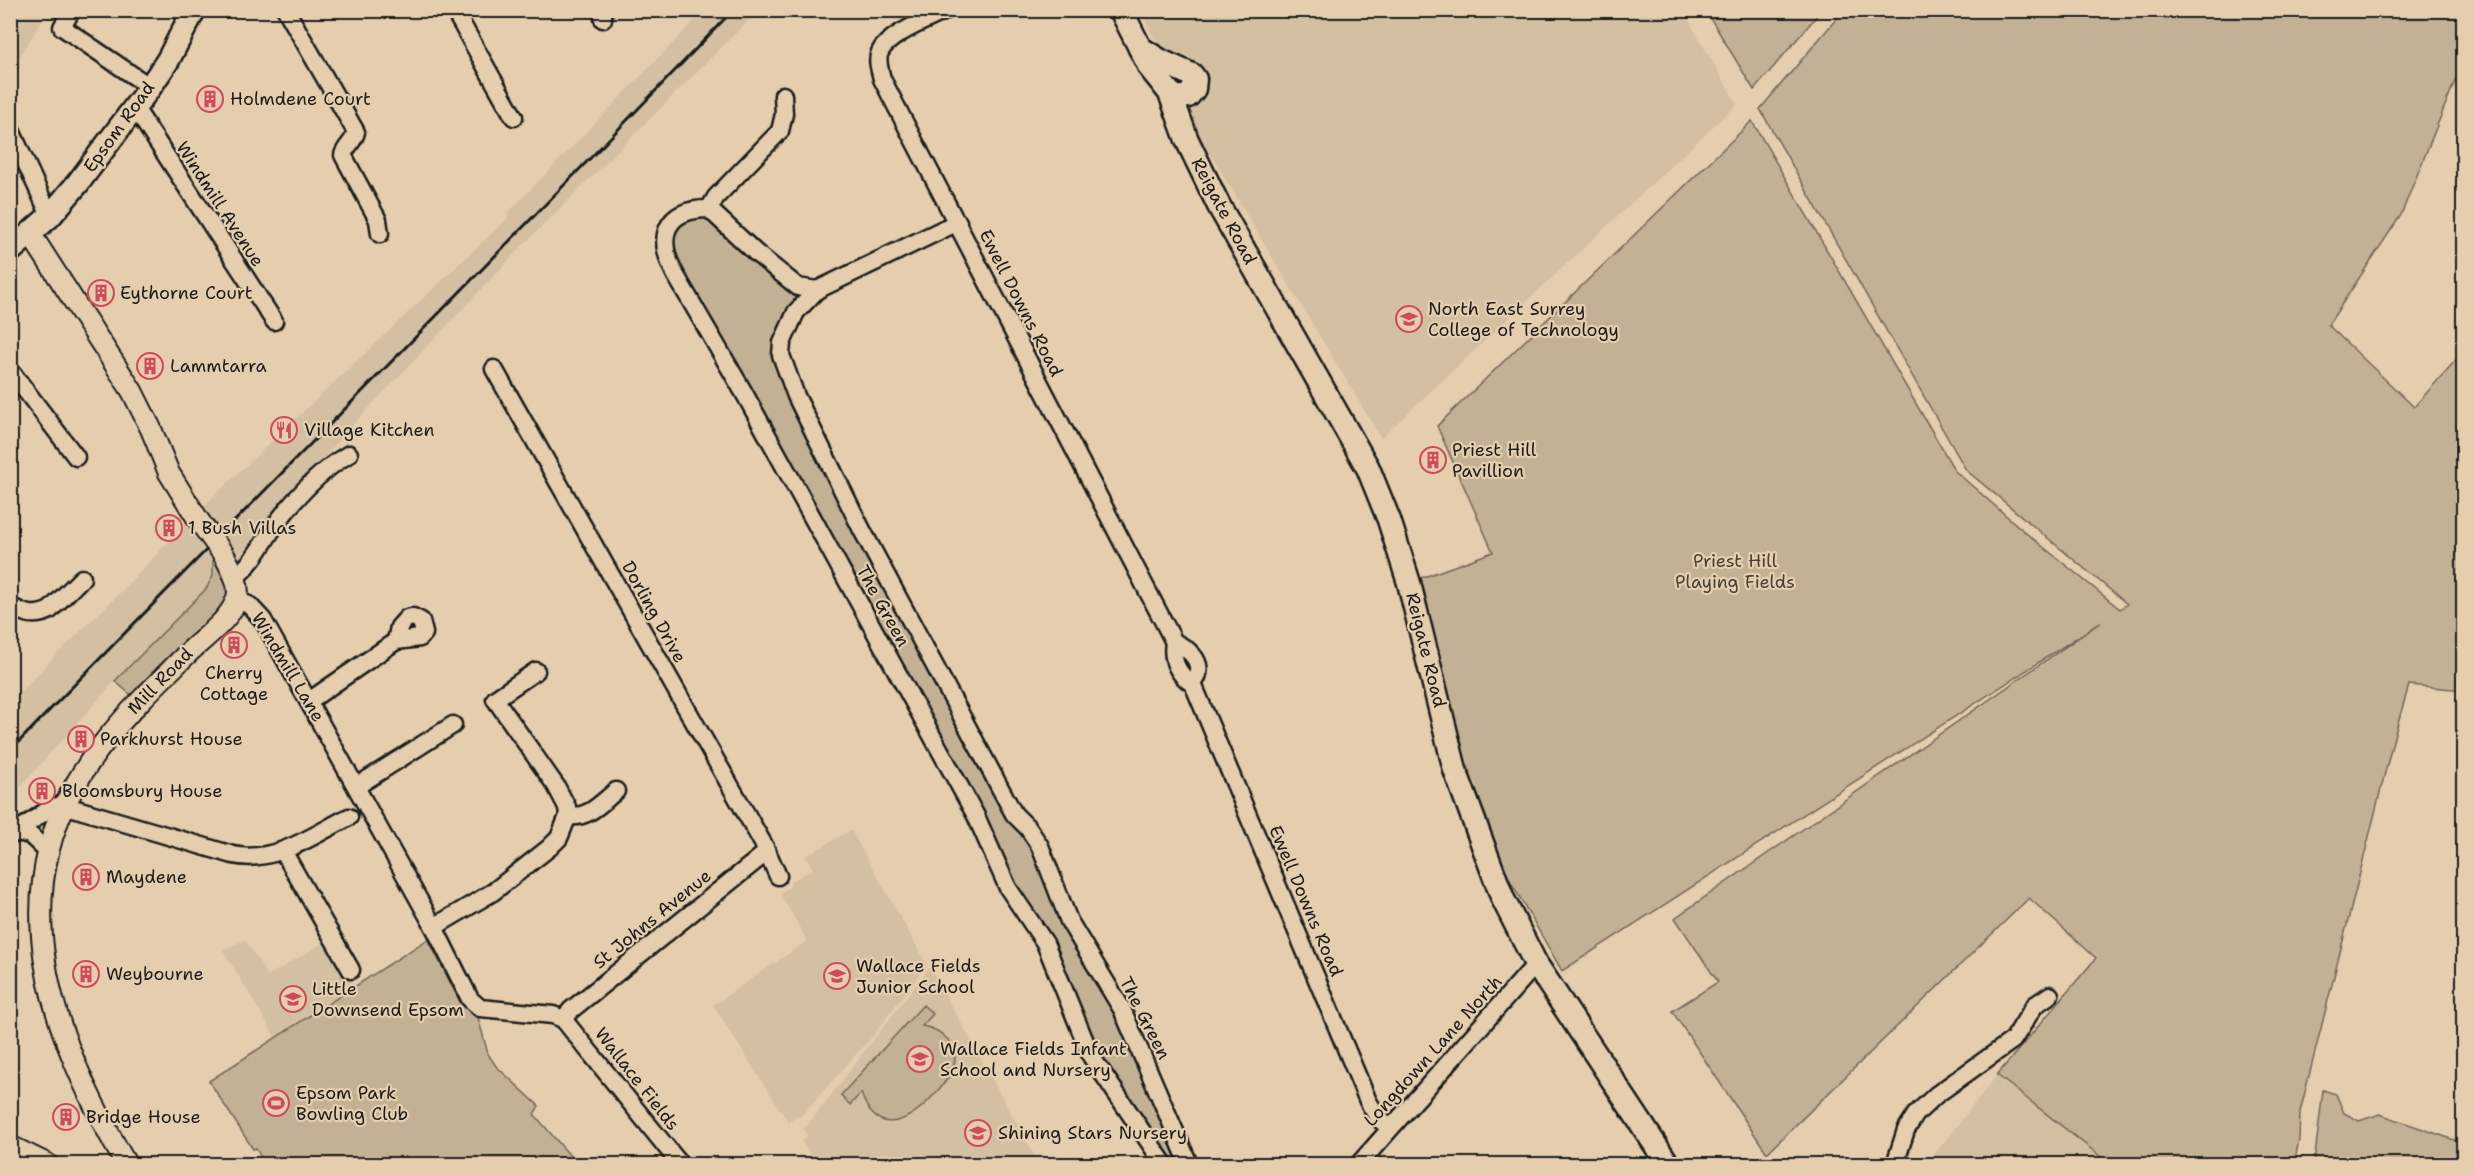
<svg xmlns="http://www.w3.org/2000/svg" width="2474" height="1175" viewBox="0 0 2474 1175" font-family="'Shantell Sans',sans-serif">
<rect width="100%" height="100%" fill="#e4cead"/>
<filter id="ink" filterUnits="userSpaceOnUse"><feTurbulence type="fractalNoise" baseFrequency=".0167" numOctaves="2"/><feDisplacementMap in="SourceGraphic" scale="12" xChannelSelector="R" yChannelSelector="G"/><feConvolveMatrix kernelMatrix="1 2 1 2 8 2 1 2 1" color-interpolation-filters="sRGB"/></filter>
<g filter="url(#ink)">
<g fill="#d3bfa1">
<polygon points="11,10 48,11 11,70 10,11"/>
<polygon points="704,11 758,11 524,244 348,430 239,557 218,558 213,576 206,589 115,681 11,797 10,704 54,657 114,599 192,517 509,217 507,214"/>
<polygon points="1141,11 1683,11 1737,104 1381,438 1200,137"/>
<polygon points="851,830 927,964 872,1037 799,1118 797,1115 789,1123 713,1005 807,941 780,893 791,886 790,882 813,869 805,856"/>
<polygon points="245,940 268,976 326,941 353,987 276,1038 223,950"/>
<polygon points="930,967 1039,1164 871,1164 866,1161 863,1164 818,1164 801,1141 808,1136 803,1128 808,1125"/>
<polygon points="1997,1075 2110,1164 1927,1164"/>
</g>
<g fill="#c3b195" stroke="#706658" stroke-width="1.5">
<polygon points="1706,11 1821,11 1754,90"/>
<polygon points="1843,11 2463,11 2463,61 2401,215 2328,325 2414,407 2463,352 2463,690 2409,685 2395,733 2300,1112 2299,1140 2294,1164 2110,1164 1997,1075 2096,958 2029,898 1767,1153 1672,1011 1718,982 1675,918 2101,622 1562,971 1507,875 1464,763 1421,578 1493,552 1437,426 1752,121 1955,471 2026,533 2120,609 2127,604 1966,470 1760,109"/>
<polygon points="704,216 713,220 804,295 779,359 1118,1010 1184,1164 1169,1164 1091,1047 1025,908 677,268 670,235 685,219"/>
<polygon points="218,558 233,594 228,603 132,696 115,681 206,589 213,576 213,561"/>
<polygon points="428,939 461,1004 463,1003 476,1010 488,1054 496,1066 539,1106 534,1114 577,1164 264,1164 256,1148 253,1149 209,1081"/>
<path d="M 923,1005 L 933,1014 L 922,1026 C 942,1029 961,1046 953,1068 C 949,1080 939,1089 931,1098 C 906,1124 876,1137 861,1093 L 850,1105 L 841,1095 Z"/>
<polygon points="2323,1090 2336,1094 2344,1113 2359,1121 2380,1114 2463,1143 2463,1164 2314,1164"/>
</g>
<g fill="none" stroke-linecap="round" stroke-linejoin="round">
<defs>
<g id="minor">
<polyline points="72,10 62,27 150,87"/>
<path d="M 286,10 L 356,132 C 354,142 346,146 343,155 L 378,220 L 380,234"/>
<polyline points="454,10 514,117"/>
<polyline points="603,10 603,19"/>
<path d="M 947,10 C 930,19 888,34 880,52 C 876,60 880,70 882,79 L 1174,642 C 1171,660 1178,675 1193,684 L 1368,1101 L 1378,1118 L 1390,1128"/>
<polyline points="135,108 274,321"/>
<polyline points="10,128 50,216"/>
<polyline points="709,209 716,197 780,131 784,114 783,95"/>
<polyline points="958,222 817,290 796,312 782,343 781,355 796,396 862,530 1014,814 1028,828 1040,846 1069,921 1122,1009 1189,1164"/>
<path d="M 817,290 L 798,287 L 756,253 L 709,209 C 664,209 656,238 675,274 L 743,391 L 976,816 L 1008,888 L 1045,943 L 1091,1056 L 1164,1164"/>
<polyline points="494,369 765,847 778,876"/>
<polyline points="10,370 76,457"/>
<path d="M 235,578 C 256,560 263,541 279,520 C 298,495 323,469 349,454"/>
<polyline points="236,600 249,605 263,620 434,927 470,999 480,1008 553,1015 563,1019 680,1164"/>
<path d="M 10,606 C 25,614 34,618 50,610 L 82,578"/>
<path d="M 1174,642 C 1191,650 1207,664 1193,684"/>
<polyline points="309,701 396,641 399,627 407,618 413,617 421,621 424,633 420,638 396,641"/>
<polyline points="357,786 453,725"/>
<path d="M 568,816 C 588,819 601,803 616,791"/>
<polyline points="16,832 30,835 48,852"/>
<path d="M 10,836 L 52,807 L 63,805 L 233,855 C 275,864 313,835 349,817"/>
<polyline points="283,851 351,970"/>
<polyline points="434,927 493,892 549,848 559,838 568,816 567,807 556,786 495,699 536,671"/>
<polyline points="563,1019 571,1010 767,852"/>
<polyline points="1359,1164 1536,964"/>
<polyline points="1895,1164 1906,1130 1916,1114 1936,1095 2013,1040 2035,1005 2050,995"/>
</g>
<g id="major">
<polyline points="30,233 132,391 151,429 169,473 199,521"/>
<polyline points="10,1146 47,1164"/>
<path d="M 126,1164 C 72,1071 21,959 49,849 C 69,769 129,711 186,655 C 203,638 230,621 237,598 C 241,584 230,567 224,555"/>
</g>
<g id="highway">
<polyline points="1121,10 1150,68 1170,93 1187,140 1219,206 1368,468 1389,520 1409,583 1455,770 1503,899 1536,964 1668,1164"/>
<polyline points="1140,48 1161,61 1192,75 1195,79 1194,89 1188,96 1178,98 1170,93"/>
<polyline points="10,251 50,216 78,183 150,87 168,60 194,10"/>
</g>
</defs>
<use href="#minor" stroke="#1c1c1c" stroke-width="21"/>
<use href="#major" stroke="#1c1c1c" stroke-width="24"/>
<use href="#highway" stroke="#1c1c1c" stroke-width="27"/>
<use href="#minor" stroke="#e4cead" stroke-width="16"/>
<use href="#major" stroke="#e4cead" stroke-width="20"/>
<use href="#highway" stroke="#e4cead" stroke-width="22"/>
<path stroke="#1c1c1c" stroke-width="3" d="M 10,751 C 250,503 495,260 733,10"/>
<defs>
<polyline id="major-bridge" points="199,521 224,555"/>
</defs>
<use href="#major-bridge" stroke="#1c1c1c" stroke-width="24" stroke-linecap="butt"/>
<use href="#major-bridge" stroke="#e4cead" stroke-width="20"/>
</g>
</g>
<defs>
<symbol id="building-ring" viewBox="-11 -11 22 22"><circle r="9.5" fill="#e4cead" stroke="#d1495b" stroke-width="1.5"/><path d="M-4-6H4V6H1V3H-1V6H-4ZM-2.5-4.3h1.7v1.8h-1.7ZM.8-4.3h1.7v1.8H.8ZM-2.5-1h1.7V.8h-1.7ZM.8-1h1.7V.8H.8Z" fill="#d1495b"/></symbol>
<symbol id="university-ring" viewBox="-11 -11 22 22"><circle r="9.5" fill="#e4cead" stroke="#d1495b" stroke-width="1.5"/><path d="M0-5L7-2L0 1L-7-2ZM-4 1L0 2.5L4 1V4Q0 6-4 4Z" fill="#d1495b"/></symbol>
<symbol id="restaurant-ring" viewBox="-11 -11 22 22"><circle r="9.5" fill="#e4cead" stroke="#d1495b" stroke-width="1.5"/><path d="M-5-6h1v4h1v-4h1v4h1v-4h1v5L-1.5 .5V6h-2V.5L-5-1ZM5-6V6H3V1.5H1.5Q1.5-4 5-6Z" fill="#d1495b"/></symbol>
<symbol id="school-ring" viewBox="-11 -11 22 22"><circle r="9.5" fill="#e4cead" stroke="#d1495b" stroke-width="1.5"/><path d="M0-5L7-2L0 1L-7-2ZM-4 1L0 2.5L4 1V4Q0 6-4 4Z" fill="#d1495b"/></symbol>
<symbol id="stadium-ring" viewBox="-11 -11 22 22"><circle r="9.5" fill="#e4cead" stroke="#d1495b" stroke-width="1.5"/><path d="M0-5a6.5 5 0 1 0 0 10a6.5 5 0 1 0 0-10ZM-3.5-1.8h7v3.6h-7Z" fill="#d1495b"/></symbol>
</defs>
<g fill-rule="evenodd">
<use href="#building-ring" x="195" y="84" width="30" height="30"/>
<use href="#building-ring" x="86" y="278" width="30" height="30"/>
<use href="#university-ring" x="1394" y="304" width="30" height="30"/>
<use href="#building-ring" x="135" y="351" width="30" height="30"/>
<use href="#restaurant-ring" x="269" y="415" width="30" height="30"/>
<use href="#building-ring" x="1418" y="445" width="30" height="30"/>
<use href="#building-ring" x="154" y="513" width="30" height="30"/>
<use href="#building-ring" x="219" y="630" width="30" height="30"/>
<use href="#building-ring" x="66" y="724" width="30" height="30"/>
<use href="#building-ring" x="27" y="776" width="30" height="30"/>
<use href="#building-ring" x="71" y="862" width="30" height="30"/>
<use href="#building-ring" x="71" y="959" width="30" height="30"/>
<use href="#school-ring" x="822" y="961" width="30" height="30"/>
<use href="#school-ring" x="278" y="984" width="30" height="30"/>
<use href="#school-ring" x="905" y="1044" width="30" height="30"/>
<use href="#stadium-ring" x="261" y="1088" width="30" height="30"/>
<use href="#building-ring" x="51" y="1102" width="30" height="30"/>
<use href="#school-ring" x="963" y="1118" width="30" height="30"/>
</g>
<g text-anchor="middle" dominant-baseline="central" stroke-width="4.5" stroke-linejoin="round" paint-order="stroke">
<g font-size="18" fill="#1c1c1c" stroke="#e4cead" text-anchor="start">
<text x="230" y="99">Holmdene Court</text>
<text x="120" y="293">Eythorne Court</text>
<text x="1428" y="309">North East Surrey<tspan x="1428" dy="21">College of Technology</tspan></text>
<text x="170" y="366">Lammtarra</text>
<text x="304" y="430">Village Kitchen</text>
<text x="1452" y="450">Priest Hill<tspan x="1452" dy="21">Pavillion</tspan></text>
<text x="188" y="528">1 Bush Villas</text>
<text x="234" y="673" text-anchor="middle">Cherry<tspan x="234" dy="21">Cottage</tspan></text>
<text x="100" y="739">Parkhurst House</text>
<text x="62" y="791">Bloomsbury House</text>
<text x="106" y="877">Maydene</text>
<text x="856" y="966">Wallace Fields<tspan x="856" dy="21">Junior School</tspan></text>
<text x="106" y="974">Weybourne</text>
<text x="312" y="989">Little<tspan x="312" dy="21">Downsend Epsom</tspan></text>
<text x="940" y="1049">Wallace Fields Infant<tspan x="940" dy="21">School and Nursery</tspan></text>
<text x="296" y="1093">Epsom Park<tspan x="296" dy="21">Bowling Club</tspan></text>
<text x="86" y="1117">Bridge House</text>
<text x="998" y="1133">Shining Stars Nursery</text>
</g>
<g font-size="18" fill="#1c1c1c" stroke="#e4cead">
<text transform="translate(119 127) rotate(-54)">Epsom Road</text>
<text transform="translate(220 204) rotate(57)">Windmill Avenue</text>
<text transform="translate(1224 211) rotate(62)">Reigate Road</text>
<text transform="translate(1021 303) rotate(63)">Ewell Downs Road</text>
<text transform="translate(883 606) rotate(61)">The Green</text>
<text transform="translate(654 612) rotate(61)">Dorling Drive</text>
<text transform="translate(1426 650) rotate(76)">Reigate Road</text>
<text transform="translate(288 667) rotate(59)">Windmill Lane</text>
<text transform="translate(160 681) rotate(-46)">Mill Road</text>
<text transform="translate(1306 901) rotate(67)">Ewell Downs Road</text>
<text transform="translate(652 919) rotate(-39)">St Johns Avenue</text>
<text transform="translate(1145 1018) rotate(63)">The Green</text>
<text transform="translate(1433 1051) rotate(-48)">Longdown Lane North</text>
<text transform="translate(637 1079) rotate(52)">Wallace Fields</text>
</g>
<g font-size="18" fill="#46413a" stroke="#e4cead">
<text x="1735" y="561">Priest Hill<tspan x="1735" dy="21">Playing Fields</tspan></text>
</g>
</g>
<rect width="2474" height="1175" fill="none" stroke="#e4cead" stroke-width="36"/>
<rect x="18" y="18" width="2438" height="1139" fill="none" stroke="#1c1c1c" stroke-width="2" filter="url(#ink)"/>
</svg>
